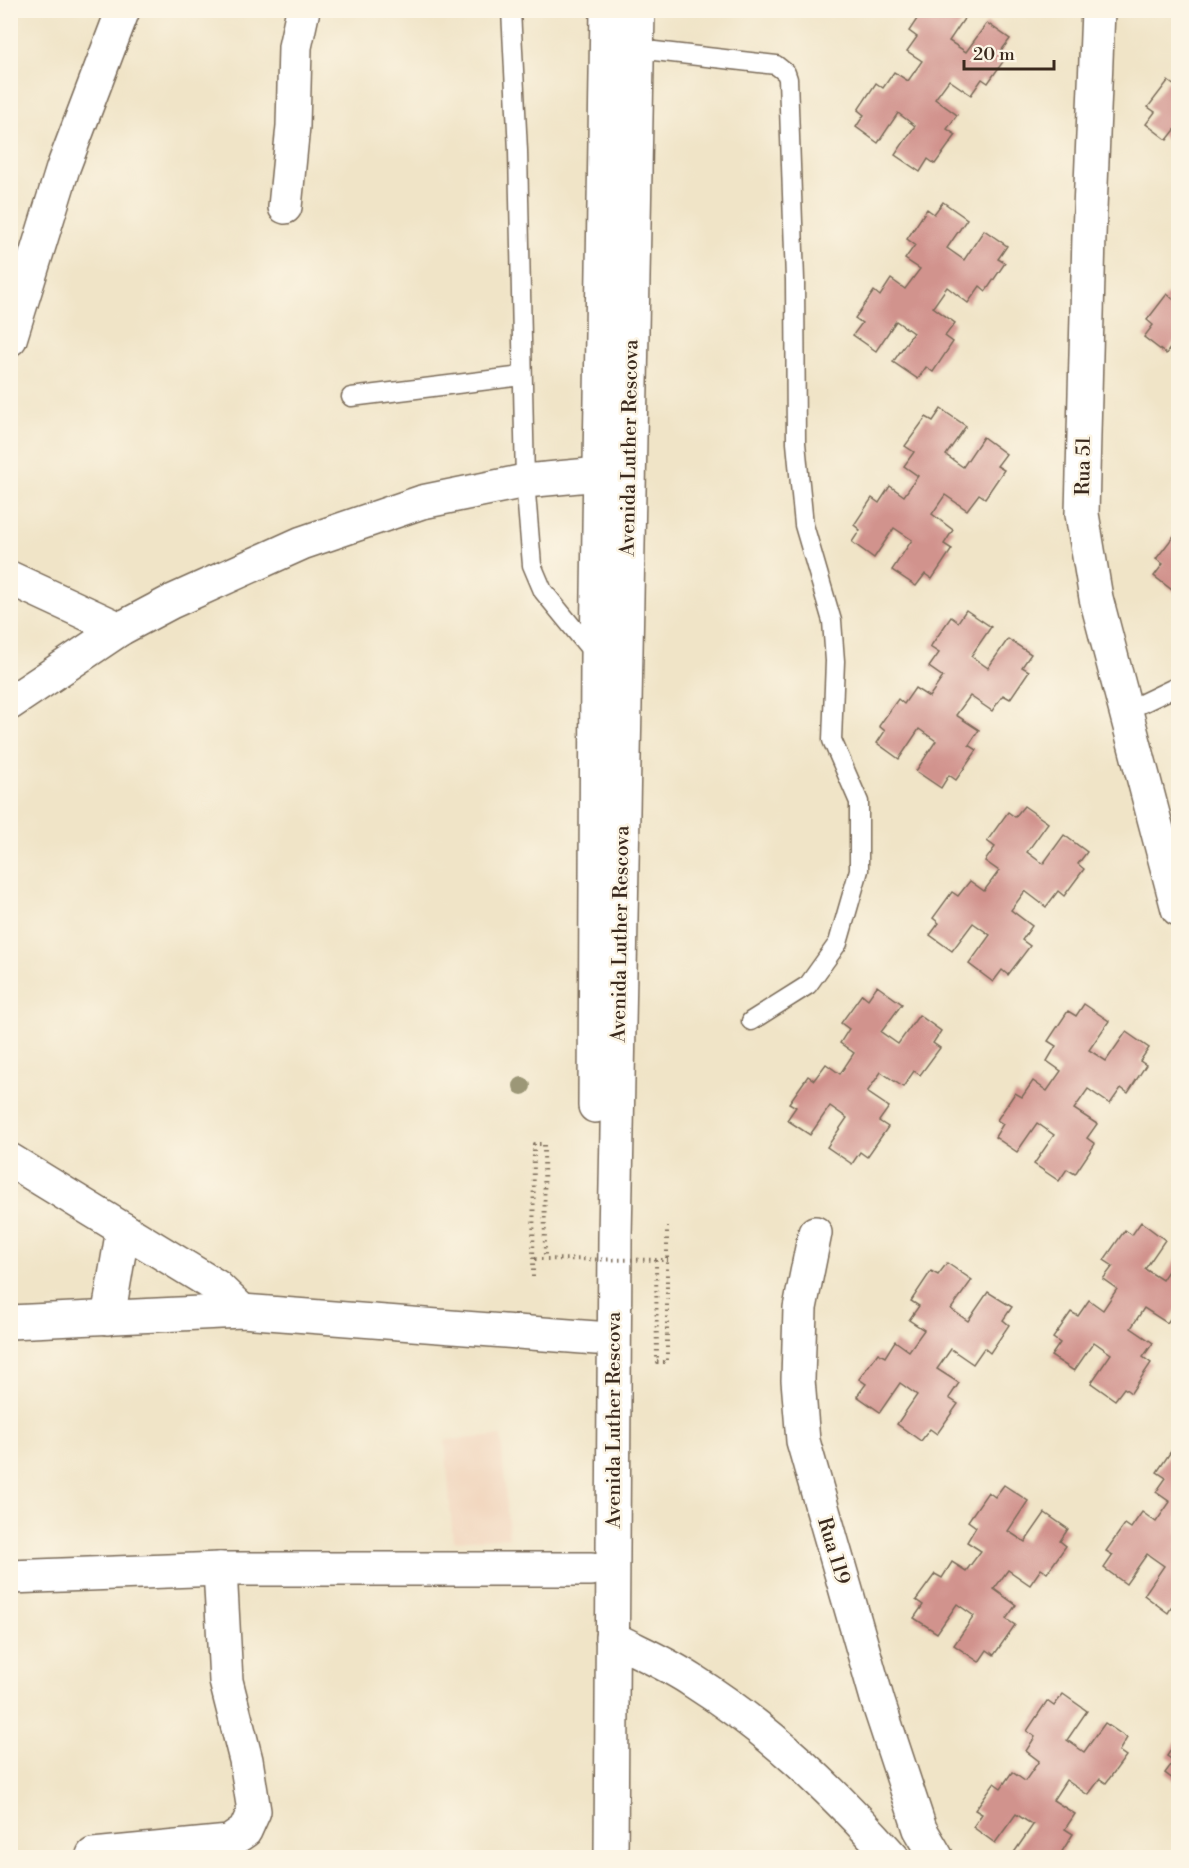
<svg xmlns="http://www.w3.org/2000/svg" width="1189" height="1868" viewBox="0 0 1189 1868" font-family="'Libre Bodoni',serif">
<rect width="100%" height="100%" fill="#fcf5e5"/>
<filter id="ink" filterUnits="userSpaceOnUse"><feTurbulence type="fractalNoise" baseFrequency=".0167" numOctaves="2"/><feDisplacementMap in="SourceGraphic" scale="12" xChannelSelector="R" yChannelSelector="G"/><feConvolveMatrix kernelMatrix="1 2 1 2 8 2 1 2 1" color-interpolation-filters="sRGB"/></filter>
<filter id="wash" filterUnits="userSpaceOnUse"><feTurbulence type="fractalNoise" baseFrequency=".008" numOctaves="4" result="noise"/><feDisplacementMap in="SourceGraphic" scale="24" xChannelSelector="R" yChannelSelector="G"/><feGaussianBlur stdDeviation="1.35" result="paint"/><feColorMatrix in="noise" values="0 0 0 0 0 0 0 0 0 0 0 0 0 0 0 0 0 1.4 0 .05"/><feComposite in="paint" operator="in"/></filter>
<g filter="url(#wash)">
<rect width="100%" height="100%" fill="#f0e4c7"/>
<polygon fill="#f1d5bd" points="501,1436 509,1537 453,1541 445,1440"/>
<g id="blocks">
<g fill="#d1938d">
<polygon points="923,10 970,10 949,41 966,52 987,23 1010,39 1001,51 1007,56 988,83 982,79 971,95 949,80 935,99 957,115 947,129 956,135 935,164 928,159 920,172 895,155 915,126 898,113 878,143 856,127 864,115 858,110 876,83 883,88 894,72 908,81 922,61 907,51 917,37 909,31"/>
<polygon points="1168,81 1175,86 1178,81 1178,126 1167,140 1146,124 1155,112 1148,107"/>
<polygon points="943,202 967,219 947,248 964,260 984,230 1007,246 998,259 1005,263 986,291 980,286 968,303 947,287 933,307 955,323 945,336 953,342 933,372 926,367 918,379 893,362 913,333 896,321 876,351 853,335 862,323 855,318 874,291 880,296 891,279 905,289 920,269 905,259 915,245 907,239 927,209 934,214"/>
<polygon points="1178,292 1178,337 1166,354 1144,337 1153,325 1147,320 1167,294 1173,299"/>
<polygon points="941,409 966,426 946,455 963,467 983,437 1006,454 997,466 1004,470 985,498 979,494 967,510 945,495 932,514 953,530 944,544 952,549 932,579 925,574 916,586 892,570 912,540 894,528 874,558 852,542 860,530 854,525 872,498 879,503 890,486 904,496 918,476 904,466 914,452 905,446 926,417 933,421"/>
<polygon points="1176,533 1178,589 1176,593 1154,576 1163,564 1156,559"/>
<polygon points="966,610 991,627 971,656 988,668 1008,639 1031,654 1022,667 1029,671 1010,699 1003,695 992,711 970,696 956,715 979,730 969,745 977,750 956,780 949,775 941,788 916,771 936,741 919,729 899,759 877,743 885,731 879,726 898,699 904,704 915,688 929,697 943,677 929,667 939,653 930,647 951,617 958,622"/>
<polygon points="1024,806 1048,823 1027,852 1043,864 1064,835 1087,852 1078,864 1084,869 1064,896 1058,891 1046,907 1025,891 1011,910 1032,926 1022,940 1030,946 1008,975 1002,970 993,982 969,964 990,935 973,923 952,951 930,935 939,923 933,918 952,892 958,896 970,881 984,891 999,871 985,861 995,847 987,841 1008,812 1015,817"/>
<polygon points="877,986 902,1004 881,1032 898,1044 919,1015 941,1031 933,1043 940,1048 920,1075 914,1071 903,1087 881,1072 867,1092 889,1107 879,1121 888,1127 867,1157 860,1152 852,1164 827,1147 847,1118 830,1106 810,1135 787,1120 796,1107 789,1103 808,1076 814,1080 826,1064 840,1074 854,1053 840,1043 849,1029 841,1023 862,994 868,999"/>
<polygon points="1084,1004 1109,1021 1089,1050 1106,1061 1126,1032 1149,1048 1140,1061 1146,1065 1128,1093 1121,1088 1110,1104 1088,1089 1074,1109 1097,1124 1087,1138 1095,1144 1075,1174 1067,1169 1059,1181 1034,1164 1054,1135 1037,1123 1017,1152 995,1137 1003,1124 997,1120 1015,1093 1022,1097 1033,1081 1047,1091 1061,1071 1047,1061 1056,1046 1048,1041 1068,1011 1076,1016"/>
<polygon points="1141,1222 1165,1240 1145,1269 1162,1280 1178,1256 1178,1308 1167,1323 1144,1308 1131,1328 1153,1343 1143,1357 1151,1363 1131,1393 1124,1388 1115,1400 1091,1383 1111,1354 1094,1342 1074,1371 1051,1356 1060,1343 1053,1338 1071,1312 1078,1316 1089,1300 1103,1310 1117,1289 1103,1279 1113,1266 1104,1260 1125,1230 1132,1235"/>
<polygon points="947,1263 972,1280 951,1309 968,1321 988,1292 1012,1307 1003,1320 1009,1325 990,1353 984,1348 973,1364 951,1349 937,1369 959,1383 949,1398 958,1404 937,1434 930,1429 921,1441 897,1424 917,1395 900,1383 880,1412 857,1396 866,1384 859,1379 878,1353 885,1357 895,1341 909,1351 924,1330 909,1320 919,1306 911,1301 931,1271 938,1275"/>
<polygon points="1178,1441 1178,1602 1176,1600 1168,1613 1144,1595 1164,1566 1147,1554 1126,1584 1104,1568 1113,1555 1106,1551 1125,1524 1131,1528 1142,1512 1156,1522 1170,1502 1156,1492 1166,1478 1157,1472"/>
<polygon points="1004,1485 1028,1501 1008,1531 1025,1542 1045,1513 1068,1529 1060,1541 1066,1546 1047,1573 1041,1569 1030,1585 1008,1570 994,1589 1016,1605 1006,1619 1015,1625 994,1655 987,1650 979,1662 954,1645 974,1616 957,1604 937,1633 914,1618 923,1605 916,1600 935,1574 942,1578 952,1562 966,1571 981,1551 967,1542 976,1527 968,1521 988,1492 995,1497"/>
<polygon points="1063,1694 1087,1711 1067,1740 1084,1752 1105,1723 1127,1738 1119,1751 1126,1756 1106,1783 1100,1779 1088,1795 1066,1780 1053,1800 1075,1814 1065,1829 1073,1834 1058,1858 1017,1858 1013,1854 1033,1825 1016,1814 995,1843 973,1827 982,1814 975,1810 994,1783 1001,1788 1012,1772 1025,1781 1039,1761 1026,1751 1035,1737 1027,1731 1047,1701 1054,1706"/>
<polygon points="1178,1739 1178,1783 1165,1773 1174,1761 1167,1756"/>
</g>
</g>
</g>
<g filter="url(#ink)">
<use href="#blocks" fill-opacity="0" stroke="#7a6b59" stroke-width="1.5"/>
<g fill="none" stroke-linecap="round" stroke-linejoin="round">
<defs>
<g id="service">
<polyline points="511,10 518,151 525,481 532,565 543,591 596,656"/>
<polyline points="637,49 776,65 786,73 788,79 795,280 796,443 804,525 832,621 835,661 832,740 859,802 859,870 838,943 808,985 751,1021"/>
<polyline points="351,397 522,376"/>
<polyline points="1126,711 1178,686"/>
</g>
<g id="minor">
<polyline points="1098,10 1089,235 1082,514 1096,598 1178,909"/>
<polyline points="285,207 293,126 295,47 303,10"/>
<polyline points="10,339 63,168 123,10"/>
<polyline points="10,578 120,629"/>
<polyline points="10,703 120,629 171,602 302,543 422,502 525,481 600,474"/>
<polyline points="10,1160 216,1286 242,1311"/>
<polyline points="815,1233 800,1308 798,1380 803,1441 878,1702 920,1829 937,1858"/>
<polyline points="108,1318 123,1229"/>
<polyline points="10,1322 242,1311 596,1338"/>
<polyline points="10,1577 220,1569 591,1569"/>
<path d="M 612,1638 C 639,1652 668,1664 693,1681 C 769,1729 833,1791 893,1858"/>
<polyline points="93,1855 229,1842 245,1831 254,1811 246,1760 226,1681 220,1569"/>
</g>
<g id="secondary">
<polyline points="595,1106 597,657 607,10"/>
<polyline points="611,1858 615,1238 638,10"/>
</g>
</defs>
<use href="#service" stroke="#7a6b59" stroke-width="21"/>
<use href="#minor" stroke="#7a6b59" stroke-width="36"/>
<use href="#secondary" stroke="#7a6b59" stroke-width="36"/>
<g stroke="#7a6b59" stroke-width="4" stroke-dasharray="1.5 4.5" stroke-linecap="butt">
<polyline points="656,1260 657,1362 667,1362 667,1227"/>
<polyline points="533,1277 534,1144 544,1144 545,1259"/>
</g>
<use href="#service" stroke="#fff" stroke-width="18"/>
<use href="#minor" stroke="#fff" stroke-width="33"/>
<use href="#secondary" stroke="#fff" stroke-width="33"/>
<polyline stroke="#7a6b59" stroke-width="4" stroke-dasharray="1.5 4.5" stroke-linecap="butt" points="535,1259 668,1260"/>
</g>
<circle fill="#9c9777" cx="522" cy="1086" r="9"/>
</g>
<g text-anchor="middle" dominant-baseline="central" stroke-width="5" stroke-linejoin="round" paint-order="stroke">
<g font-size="20" fill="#3b2a1e" stroke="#fcf5e5">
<text transform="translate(630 448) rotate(-89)">Avenida Luther Rescova</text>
<text transform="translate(1084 466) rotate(-89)">Rua 51</text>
<text transform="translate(621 934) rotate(-89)">Avenida Luther Rescova</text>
<text transform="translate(614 1420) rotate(-90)">Avenida Luther Rescova</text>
<text transform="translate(833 1551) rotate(73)">Rua 119</text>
</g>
</g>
<rect width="1189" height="1868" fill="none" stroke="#fcf5e5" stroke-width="36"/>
<path d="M964 60v9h90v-9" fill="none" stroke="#3b2a1e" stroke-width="3"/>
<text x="973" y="60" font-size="18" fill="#3b2a1e" stroke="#fcf5e5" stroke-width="4.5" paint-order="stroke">20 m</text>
</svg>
